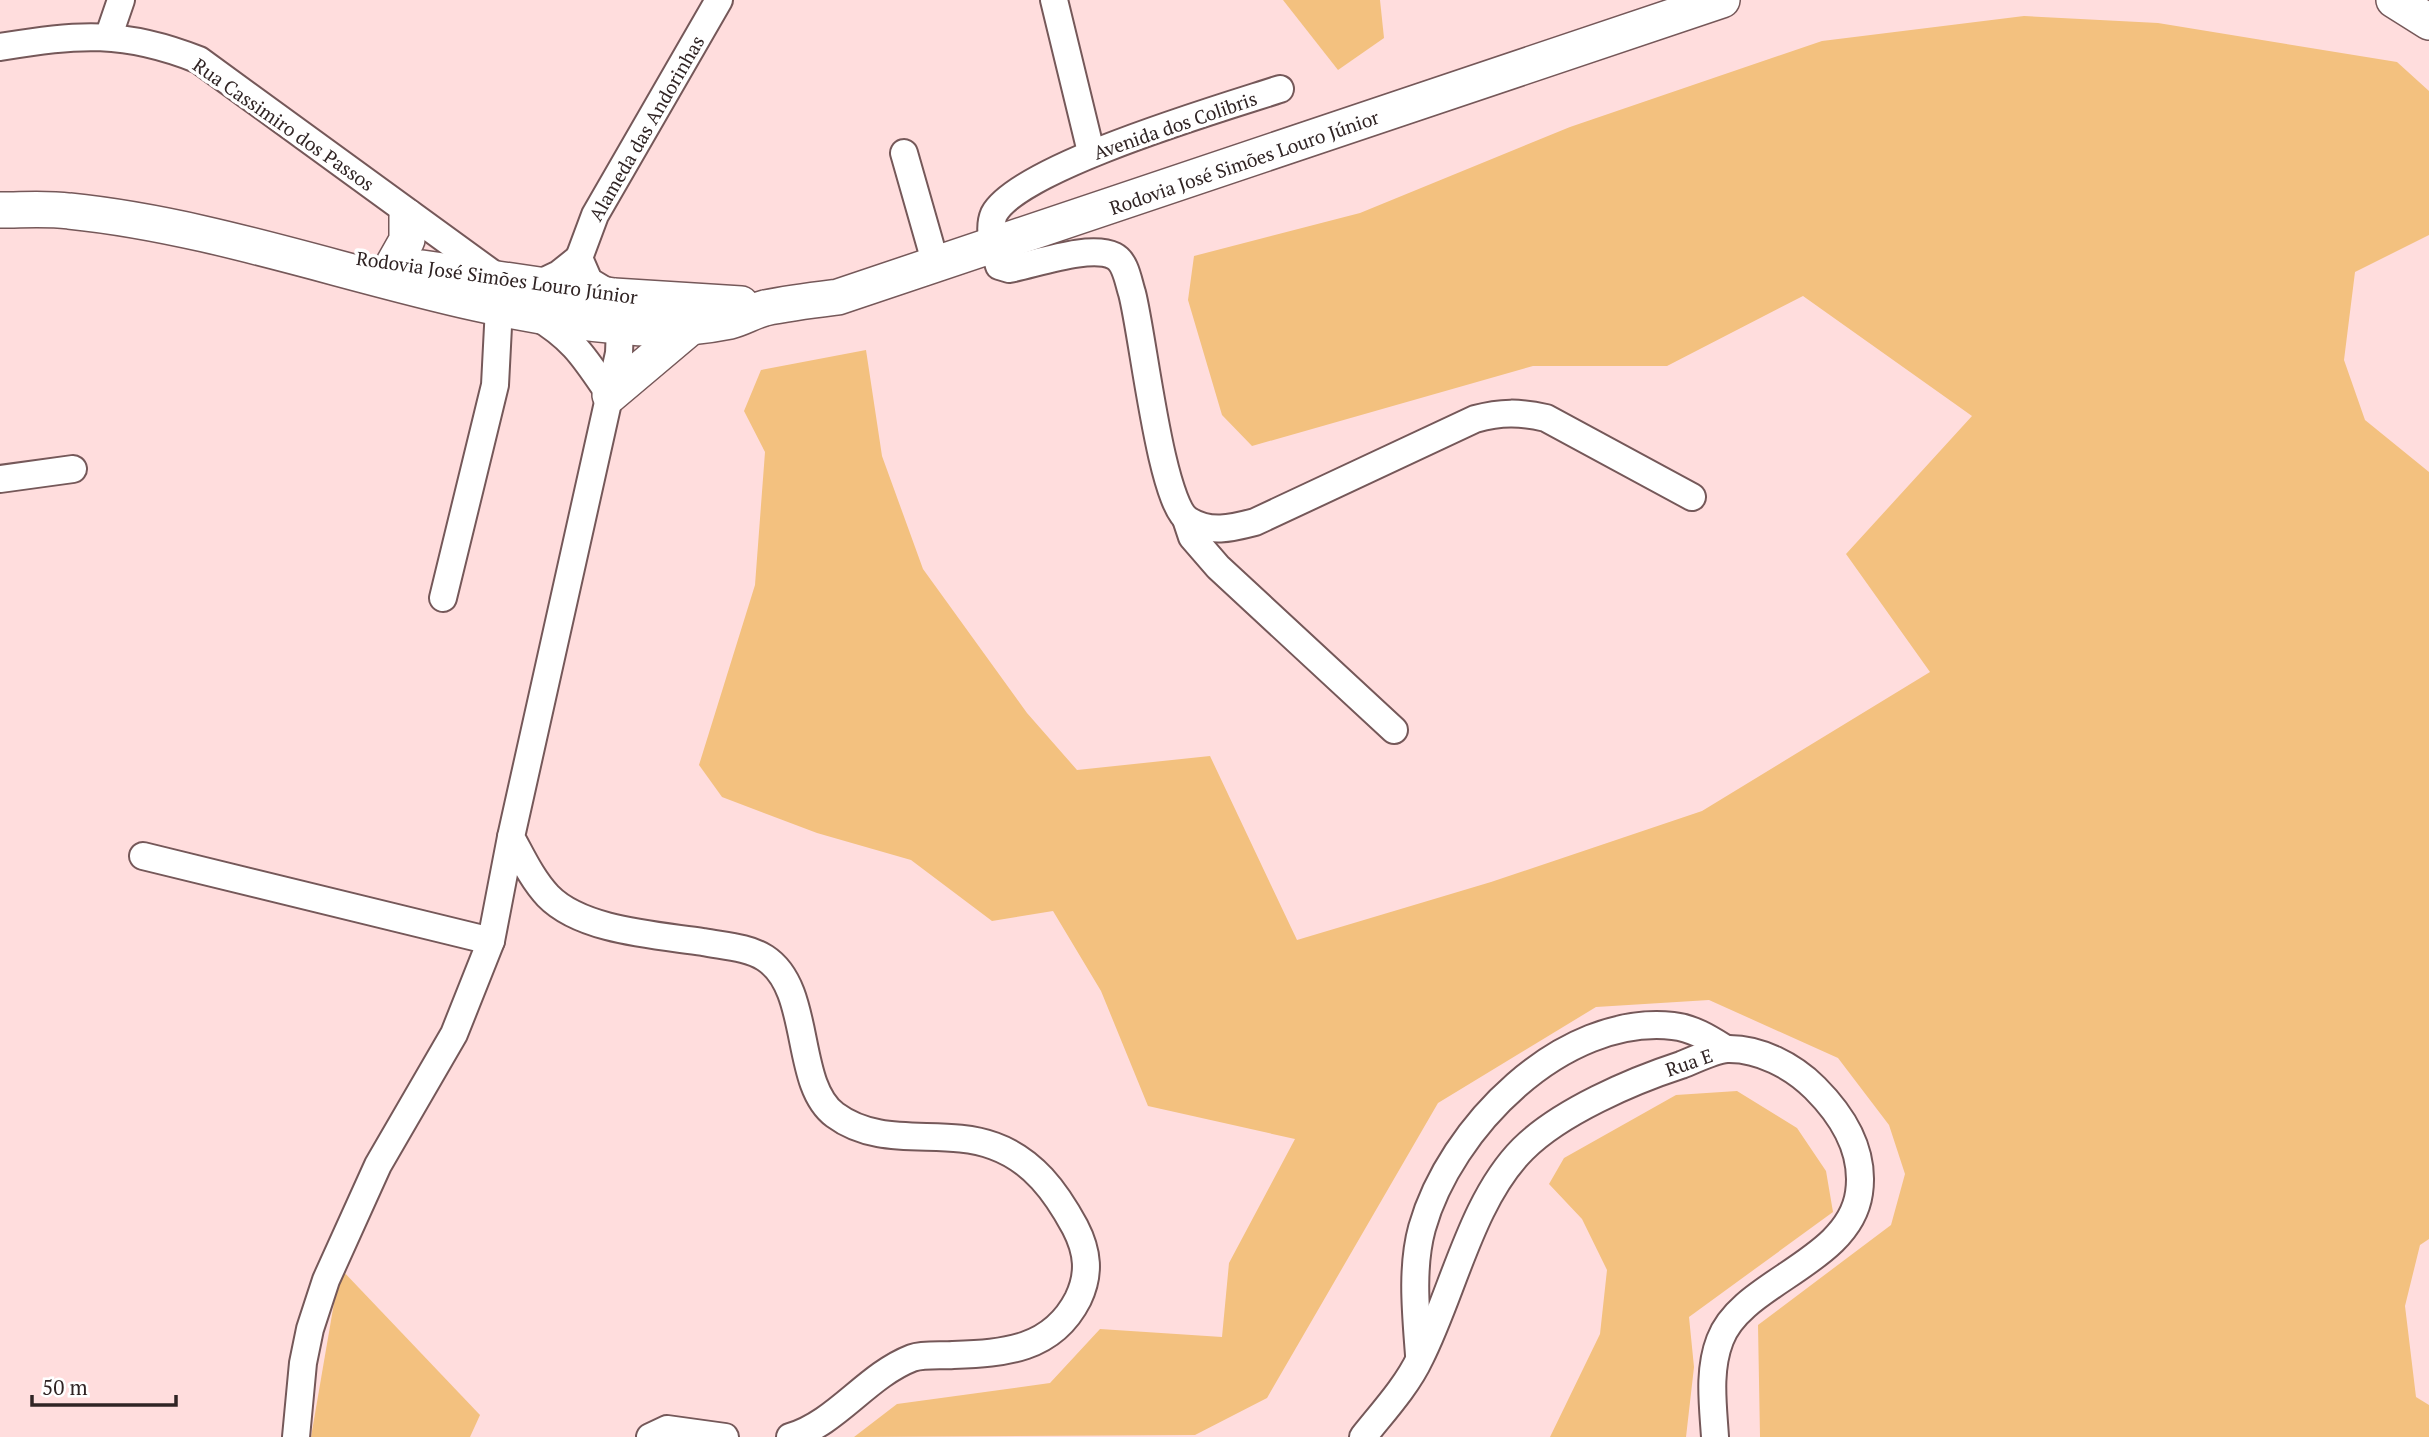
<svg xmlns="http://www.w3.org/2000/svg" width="2429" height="1437" viewBox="0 0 2429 1437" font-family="'PT Serif',serif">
<rect width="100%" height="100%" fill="#fdd"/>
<g fill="#f3c17f">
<polygon points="1283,0 1380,0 1384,38 1338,70"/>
<polygon points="2024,16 2158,23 2397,62 2429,91 2429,235 2355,272 2344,360 2365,420 2429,472 2429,1239 2420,1245 2405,1306 2416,1397 2429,1405 2429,1437 1760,1437 1758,1325 1891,1225 1905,1174 1889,1125 1838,1058 1709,1000 1596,1007 1438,1103 1267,1398 1195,1435 854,1437 897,1404 1050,1383 1100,1329 1222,1337 1229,1263 1295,1139 1148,1106 1101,991 1053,911 992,921 911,860 817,833 722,797 699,765 755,585 765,452 744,411 761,370 866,350 882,456 923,569 1027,713 1077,770 1210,756 1297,940 1491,882 1702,811 1930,672 1846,554 1972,416 1803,296 1667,366 1533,366 1252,446 1222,415 1188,300 1194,256 1360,213 1570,127 1822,41"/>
<polygon points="1737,1091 1797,1128 1826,1171 1833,1212 1689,1317 1694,1367 1686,1437 1550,1437 1600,1334 1607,1270 1582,1219 1549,1184 1564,1158 1676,1095"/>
<polygon points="340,1268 480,1415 470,1437 311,1437"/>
</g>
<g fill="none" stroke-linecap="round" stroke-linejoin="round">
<defs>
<g id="minor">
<polyline points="1054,0 1091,152"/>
<polyline points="109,35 121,0"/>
<path d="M 0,47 C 78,34 124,30 199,60 L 500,279"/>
<path d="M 1280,89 C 1225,107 1019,167 994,214 C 987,230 995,251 999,266 L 1009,269 C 1036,264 1090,244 1114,256 C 1126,262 1128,281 1132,293 C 1143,334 1160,501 1188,520 C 1210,534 1232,528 1255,522 L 1475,419 C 1501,412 1520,412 1546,418 L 1692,497"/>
<polyline points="904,153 936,265"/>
<path d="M 579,258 L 589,281 L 614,296 L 620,327 L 619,353 L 511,837 C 522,857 532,879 548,896 C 582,931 657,935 703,942 C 723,946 748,947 765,958 C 813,989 793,1084 835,1115 C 882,1150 943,1127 994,1146 C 1033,1160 1056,1192 1075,1227 C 1088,1252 1090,1274 1078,1299 C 1052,1350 1005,1353 953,1355 C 941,1356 924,1354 912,1358 C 866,1376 837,1423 790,1437"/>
<polyline points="579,258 595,215 719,0"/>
<path d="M 579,258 L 559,274 L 538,284 L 534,315 C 574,339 584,357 610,395"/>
<polyline points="0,479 73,469"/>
<polyline points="1186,519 1192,537 1218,567 1394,730"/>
<polyline points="443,598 495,385 499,307"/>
<polyline points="143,856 491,941"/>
<path d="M 1419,1355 C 1416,1314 1411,1268 1422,1228 C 1450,1128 1562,1014 1673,1026 C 1693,1028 1710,1039 1726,1049"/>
<polyline points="296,1437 303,1363 310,1329 326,1280 378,1165 454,1034 491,941 511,837"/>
<polyline points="650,1437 667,1429 725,1437"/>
<path d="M 1363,1437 C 1382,1413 1407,1386 1420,1358 C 1453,1293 1471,1201 1523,1149 C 1560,1112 1632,1081 1681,1065 C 1695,1060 1713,1050 1727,1049 C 1759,1048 1793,1066 1815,1088 C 1843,1116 1865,1152 1859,1193 C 1849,1263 1741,1282 1720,1340 C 1708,1371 1713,1405 1715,1437"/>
</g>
<g id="major">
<polyline points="2394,0 2429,22"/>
<path d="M 0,210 C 23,210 46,208 69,211 C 256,230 431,310 619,326 C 654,330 695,328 730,321 C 742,318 753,311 765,308 C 789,303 814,300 838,297 L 1722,0"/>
<polyline points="394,263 407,240 407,217"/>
<polyline points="422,268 614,296 741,304"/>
<polyline points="610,395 693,325"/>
</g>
</defs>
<use href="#minor" stroke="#755859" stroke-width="30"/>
<use href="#major" stroke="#755859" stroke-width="38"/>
<use href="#minor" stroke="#fff" stroke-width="26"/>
<use href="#major" stroke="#fff" stroke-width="35"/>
</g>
<g text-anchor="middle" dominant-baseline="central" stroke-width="7" stroke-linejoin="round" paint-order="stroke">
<g font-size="19" fill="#302424" stroke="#fff">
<text transform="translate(284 124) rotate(35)">Rua Cassimiro dos Passos</text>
<text transform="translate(1175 125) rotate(-19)">Avenida dos Colibris</text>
<text transform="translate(646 128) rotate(-60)">Alameda das Andorinhas</text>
<text transform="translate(1244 162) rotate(-19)">Rodovia José Simões Louro Júnior</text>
<text transform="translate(497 277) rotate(8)">Rodovia José Simões Louro Júnior</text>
<text transform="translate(1689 1062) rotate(-19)">Rua E</text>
</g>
</g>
<path d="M32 1395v10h144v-10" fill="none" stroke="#302424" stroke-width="3.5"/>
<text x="42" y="1395" font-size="21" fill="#302424" stroke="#ffffff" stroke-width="5" paint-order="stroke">50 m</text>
</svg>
